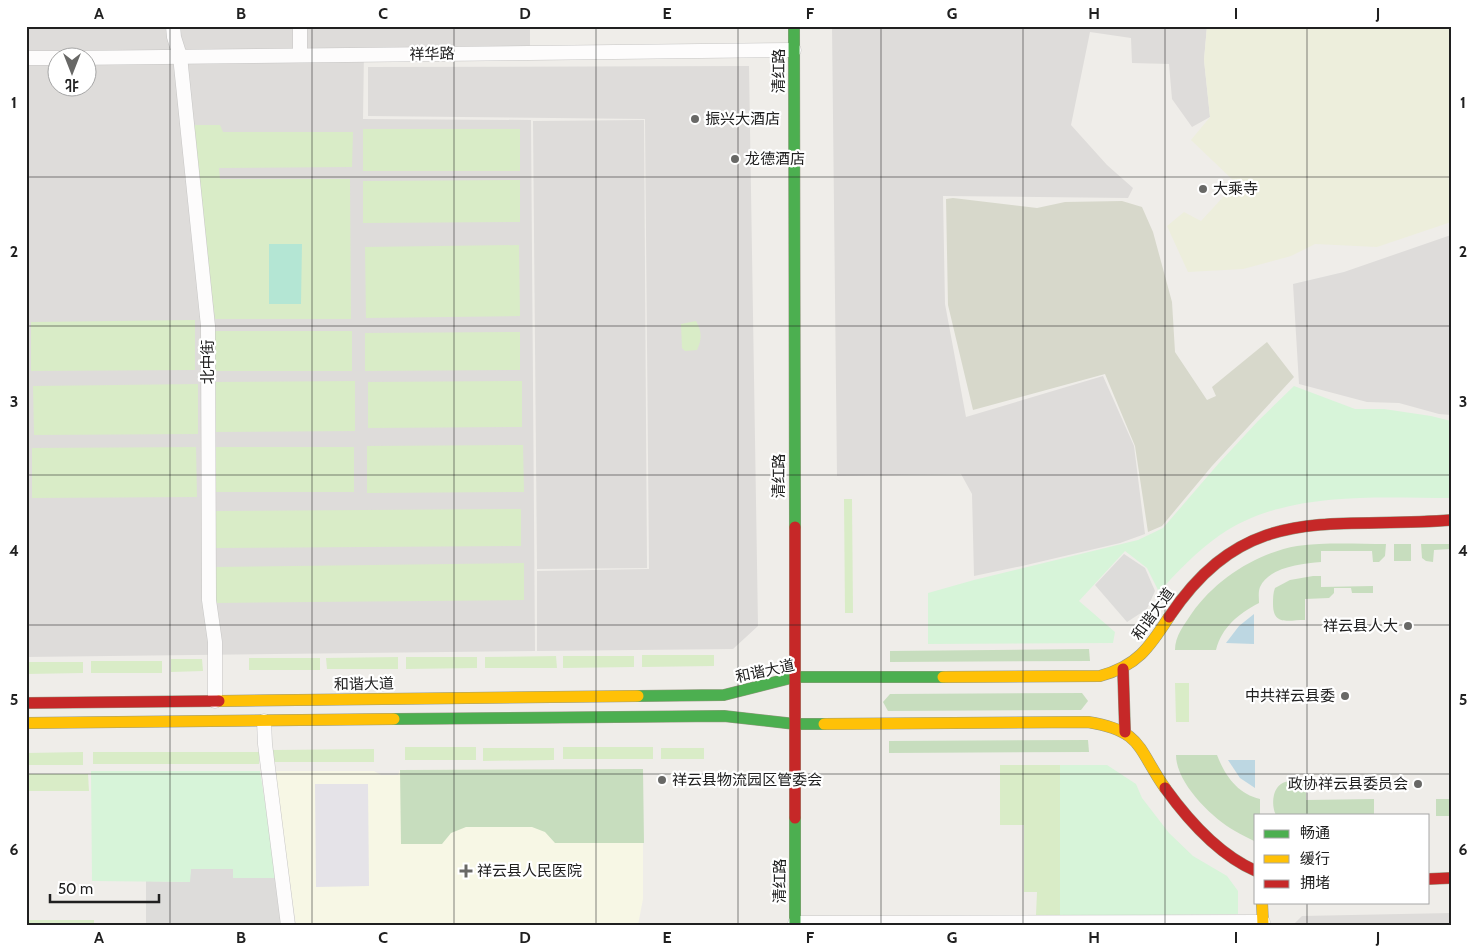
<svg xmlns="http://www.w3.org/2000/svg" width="1477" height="951" viewBox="0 0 1477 951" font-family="Cabin,'Noto Sans SC',sans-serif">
<rect width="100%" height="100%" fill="#efede9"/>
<g fill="#dedcda" fill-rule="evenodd">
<path d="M 26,26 L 530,26 L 530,50 L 364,51 L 363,119 L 531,120 L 535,651 L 26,657 ZM 58,58 L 88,58 L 88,88 L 58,88 Z"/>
<polygon points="832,26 1207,26 1204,60 1210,117 1192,127 1172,99 1169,64 1132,63 1131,38 1090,32 1071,125 1107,165 1133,188 1128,198 943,196 945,304 966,417 1103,376 1134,446 1145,534 1120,543 1022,566 974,576 972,494 961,474 837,476"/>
<polygon points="749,66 758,626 733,649 537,651 537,571 649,569 645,119 368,116 368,67"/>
<polygon points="644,120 647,568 537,569 533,121"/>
<polygon points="1451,235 1451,415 1439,414 1399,403 1367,402 1299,384 1293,284 1344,272"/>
<polygon points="1451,913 1451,925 1293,925 1302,916"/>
</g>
<polygon fill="#f7f7e5" points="643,769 643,899 638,925 296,925 274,771 374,771 381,775 398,775 400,770"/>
<g fill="#dddcda">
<polygon points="1124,554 1145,568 1155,591 1147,609 1127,622 1095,585"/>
<polygon points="191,869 233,869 233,878 277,878 281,925 146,925 146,881 189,882"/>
</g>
<polygon fill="#d7d8cb" points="953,198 1037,208 1065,202 1122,201 1142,207 1153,232 1172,302 1175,352 1207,400 1216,396 1212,387 1267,342 1294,377 1212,466 1162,526 1148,532 1135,446 1105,374 973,410 948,305 946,199"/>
<polygon fill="#edeedc" points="1207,26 1451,26 1451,222 1377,247 1315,244 1291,256 1243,269 1188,272 1167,226 1184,212 1201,221 1236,183 1191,140 1210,117 1204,60"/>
<g fill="#d9ecc7">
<polygon points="191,125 220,125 223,132 353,132 352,167 219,168 220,179 350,179 351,319 215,319"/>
<rect x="363" y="129" width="157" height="42"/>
<polygon points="520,180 520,222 363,223 363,181"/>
<polygon points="519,245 520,316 366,318 365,247"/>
<polygon points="195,320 195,370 31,371 31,322"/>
<path d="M 696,321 C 702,332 702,339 697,350 L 685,351 L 682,348 L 681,324 Z"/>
<rect x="211" y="331" width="141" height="40"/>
<polygon points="520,332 520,370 365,371 365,333"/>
<polygon points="355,381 355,431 213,432 212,382"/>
<polygon points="522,381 522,427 368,428 368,382"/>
<polygon points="198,384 198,434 34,435 33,386"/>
<polygon points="523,445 524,492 367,493 367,446"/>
<polygon points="196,447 197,497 32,498 32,448"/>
<rect x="212" y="447" width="142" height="45"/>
<polygon points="844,499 852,499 853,613 845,613"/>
<polygon points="521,509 521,546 216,548 216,511"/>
<polygon points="524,563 524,600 215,603 215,567"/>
<polygon points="642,655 714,655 714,666 642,667"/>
<polygon points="556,656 557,668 485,668 485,657"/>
<polygon points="563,656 634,656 634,667 563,668"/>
<polygon points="398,657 398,669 327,669 326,658"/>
<polygon points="406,657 477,657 477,668 406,669"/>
<rect x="249" y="658" width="71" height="12"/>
<polygon points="171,659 202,659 203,671 171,672"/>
<rect x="91" y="661" width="71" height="12"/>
<polygon points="26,662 83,662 83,673 26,674"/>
<polygon points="1175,683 1189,683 1189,722 1176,722"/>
<rect x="405" y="747" width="71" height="13"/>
<rect x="563" y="747" width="90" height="12"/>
<polygon points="483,748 554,748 554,760 483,761"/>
<rect x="661" y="748" width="43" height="11"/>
<polygon points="374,749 374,762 272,762 272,750"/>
<polygon points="83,752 83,765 26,765 26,753"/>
<rect x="93" y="752" width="166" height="12"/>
<polygon points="1000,765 1060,765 1060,916 1036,915 1037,892 1024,892 1024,825 1000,825"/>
<polygon points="26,774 88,774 89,791 26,791"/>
<rect x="26" y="920" width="68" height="5"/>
</g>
<g fill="#c7ddbe">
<path d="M 1386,544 L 1385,556 L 1379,562 L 1373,562 L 1372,551 L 1321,551 L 1321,562 C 1301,564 1269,567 1260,587 C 1258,592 1259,598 1259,603 C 1238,614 1222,627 1216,650 L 1175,650 C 1175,636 1184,625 1192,613 C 1216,579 1257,553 1297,546 C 1326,542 1357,544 1386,544 Z"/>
<rect x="1394" y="544" width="17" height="17"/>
<polygon points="1421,544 1451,544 1451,549 1434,550 1433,562 1426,561 1422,558"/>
<path d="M 1313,576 L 1321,576 L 1321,587 L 1373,586 L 1373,593 L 1352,593 L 1351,588 L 1334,588 L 1334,593 L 1329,598 L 1305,599 L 1305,620 C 1288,620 1273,626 1273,604 C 1273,598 1273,593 1275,588 L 1290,580 Z"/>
<polygon points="1089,649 1090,661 890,662 890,651"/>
<polygon points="1082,693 1088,701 1081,710 888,711 883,702 890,694"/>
<polygon points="1088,740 1089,752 889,753 889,741"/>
<path d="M 1176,755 L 1217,755 C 1225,776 1238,794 1260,799 L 1260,815 L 1256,815 L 1256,842 C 1249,838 1241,835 1235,831 C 1212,818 1176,783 1176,755 Z"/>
<polygon points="643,769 644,843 555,843 545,832 532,827 466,827 451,833 442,844 401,844 400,770"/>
<path d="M 1306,781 L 1306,800 L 1374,799 L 1374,815 L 1276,815 C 1271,805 1272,786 1285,782 C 1291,780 1299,781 1306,781 Z"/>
<rect x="1436" y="799" width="15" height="17"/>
</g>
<g fill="#d7f4d9">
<path d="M 1294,386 L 1355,409 L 1384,409 L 1431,416 L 1451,421 L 1451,498 C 1375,498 1286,490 1220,535 C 1197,551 1178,571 1159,592 L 1147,568 L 1125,551 L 1079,601 L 1115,632 L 1113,643 L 928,644 L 928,593 L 974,580 L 1138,540 L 1163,528 L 1219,463 L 1258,421 Z"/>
<polygon points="1060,765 1107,765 1136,784 1142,798 1169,833 1193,856 1227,876 1238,891 1238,914 1060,916"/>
<polygon points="91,771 260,771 277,878 233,878 233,869 191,869 190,882 92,881"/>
</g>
<polygon fill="#b4e6d4" points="269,244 302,244 301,304 269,304"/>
<polygon fill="#e5e3e8" points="315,784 368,784 369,886 316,887"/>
<g fill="#bdd7e2">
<polygon points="1254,614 1254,644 1226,643 1239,626"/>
<polygon points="1228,760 1255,760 1255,788 1240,778"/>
</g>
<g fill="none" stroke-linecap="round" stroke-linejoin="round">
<defs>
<g id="street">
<polyline points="173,26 174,37 180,56 208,326 209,600 215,642 215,701"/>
<polyline points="300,26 300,55"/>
<polyline points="26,58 58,58"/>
<polyline points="70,58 794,50"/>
<polyline points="264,721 265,744 288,925"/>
<polyline points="795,923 1263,922"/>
</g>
<g id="fast">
<polyline points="794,26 795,527"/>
<polyline points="638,696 724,695 795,677 943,677"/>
<polyline points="394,719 724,716 795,724 824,724"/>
<polyline points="795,818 795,925"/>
</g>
<g id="slow">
<path d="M 943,677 L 1100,676 C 1137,666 1149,648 1169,617"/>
<polyline points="219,701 638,696"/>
<polyline points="26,723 394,719"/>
<path d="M 824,724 L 1088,722 C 1143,731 1137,748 1165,788"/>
<polyline points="1262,902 1263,925"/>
</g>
<g id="jam">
<polyline points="795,527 795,818"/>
<path d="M 1169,617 C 1248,499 1331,530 1451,520"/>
<polyline points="1123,669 1125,732"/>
<polyline points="26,703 219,701"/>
<path d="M 1165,788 C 1188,820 1219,855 1256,871"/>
<polyline points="1428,879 1451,878"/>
</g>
</defs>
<use href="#street" stroke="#c7c6c5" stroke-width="15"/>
<use href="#fast" stroke="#969980" stroke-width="12"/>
<use href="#slow" stroke="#969980" stroke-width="12"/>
<use href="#jam" stroke="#969980" stroke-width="12"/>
<use href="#street" stroke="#fdfcfc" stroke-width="14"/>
<use href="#fast" stroke="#4caf50" stroke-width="11"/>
<use href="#slow" stroke="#ffc107" stroke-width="11"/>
<use href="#jam" stroke="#c62828" stroke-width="11"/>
</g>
<path fill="none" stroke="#202020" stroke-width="1" stroke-opacity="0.55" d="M 170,26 L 170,925M 312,26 L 312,925M 454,26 L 454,925M 596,26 L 596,925M 738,26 L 738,925M 881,26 L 881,925M 1023,26 L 1023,925M 1165,26 L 1165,925M 1307,26 L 1307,815M 26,177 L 1451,177M 26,326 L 1451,326M 26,475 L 1451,475M 26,625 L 1451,625M 26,774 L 1451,774M 1307,902 L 1307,925"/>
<g fill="#686866" stroke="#fff" stroke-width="2">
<circle cx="695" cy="119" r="5"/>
<circle cx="735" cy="159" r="5"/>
<circle cx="1203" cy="189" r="5"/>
<circle cx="1408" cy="626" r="5"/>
<circle cx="1345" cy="696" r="5"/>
<circle cx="662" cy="780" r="5"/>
<circle cx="1418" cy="784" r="5"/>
<path d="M463.5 863.5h5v5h5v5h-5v5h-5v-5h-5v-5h5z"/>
</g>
<g text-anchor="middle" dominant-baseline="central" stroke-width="4.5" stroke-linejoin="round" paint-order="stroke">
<g font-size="15" fill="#202020" stroke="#fff">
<text transform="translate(432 54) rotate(-1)">祥华路</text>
<text transform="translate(779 71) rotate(-90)">清红路</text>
<text transform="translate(208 362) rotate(-90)">北中街</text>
<text transform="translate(779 476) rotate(-90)">清红路</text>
<text transform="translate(1153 614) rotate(-54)">和谐大道</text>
<text transform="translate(765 671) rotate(-12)">和谐大道</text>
<text transform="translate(364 684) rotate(-1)">和谐大道</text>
<text transform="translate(780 881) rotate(-90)">清红路</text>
</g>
<g font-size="15" fill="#202020" stroke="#fff" text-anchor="start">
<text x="705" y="119">振兴大酒店</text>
<text x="745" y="159">龙德酒店</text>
<text x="1213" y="189">大乘寺</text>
<text x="1398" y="626" text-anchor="end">祥云县人大</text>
<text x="1335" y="696" text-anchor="end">中共祥云县委</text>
<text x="672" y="780">祥云县物流园区管委会</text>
<text x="1408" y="784" text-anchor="end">政协祥云县委员会</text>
<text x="477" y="871">祥云县人民医院</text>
</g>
</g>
<rect width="1477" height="951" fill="none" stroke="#ffffff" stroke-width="55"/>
<rect x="1254" y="814" width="175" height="90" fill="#ffffff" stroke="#a6a6a6"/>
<rect x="1264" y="830" width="25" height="8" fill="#4caf50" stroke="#a6a6a6"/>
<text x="1300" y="838" font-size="15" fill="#202020">畅通</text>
<rect x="1264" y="855" width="25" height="8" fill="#ffc107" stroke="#a6a6a6"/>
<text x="1300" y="864" font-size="15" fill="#202020">缓行</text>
<rect x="1264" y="880" width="25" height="8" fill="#c62828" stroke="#a6a6a6"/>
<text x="1300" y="888" font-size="15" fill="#202020">拥堵</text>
<g transform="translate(72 72) rotate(180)"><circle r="24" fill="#ffffff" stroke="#a6a6a6"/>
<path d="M0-4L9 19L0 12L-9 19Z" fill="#686866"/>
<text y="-8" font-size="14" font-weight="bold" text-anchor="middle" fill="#202020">北</text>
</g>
<path d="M50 894v8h109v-8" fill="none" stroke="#202020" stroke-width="2.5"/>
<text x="58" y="894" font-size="15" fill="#202020" stroke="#ffffff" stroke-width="4" paint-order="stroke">50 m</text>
<rect x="28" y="28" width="1422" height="896" fill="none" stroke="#202020" stroke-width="2"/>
<g font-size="16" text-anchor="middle" font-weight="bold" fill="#202020">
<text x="99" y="19">A</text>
<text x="241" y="19">B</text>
<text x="383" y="19">C</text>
<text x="525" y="19">D</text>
<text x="667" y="19">E</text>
<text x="810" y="19">F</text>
<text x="952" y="19">G</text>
<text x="1094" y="19">H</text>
<text x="1236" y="19">I</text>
<text x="1378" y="19">J</text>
<text x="14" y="108">1</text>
<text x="1463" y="108">1</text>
<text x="14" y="257">2</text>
<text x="1463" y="257">2</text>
<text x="14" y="407">3</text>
<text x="1463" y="407">3</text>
<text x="14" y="556">4</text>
<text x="1463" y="556">4</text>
<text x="14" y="705">5</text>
<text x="1463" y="705">5</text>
<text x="14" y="855">6</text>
<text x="1463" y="855">6</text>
<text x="99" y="943">A</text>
<text x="241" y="943">B</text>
<text x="383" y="943">C</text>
<text x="525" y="943">D</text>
<text x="667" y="943">E</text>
<text x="810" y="943">F</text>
<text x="952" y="943">G</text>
<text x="1094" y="943">H</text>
<text x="1236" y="943">I</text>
<text x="1378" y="943">J</text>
</g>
</svg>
